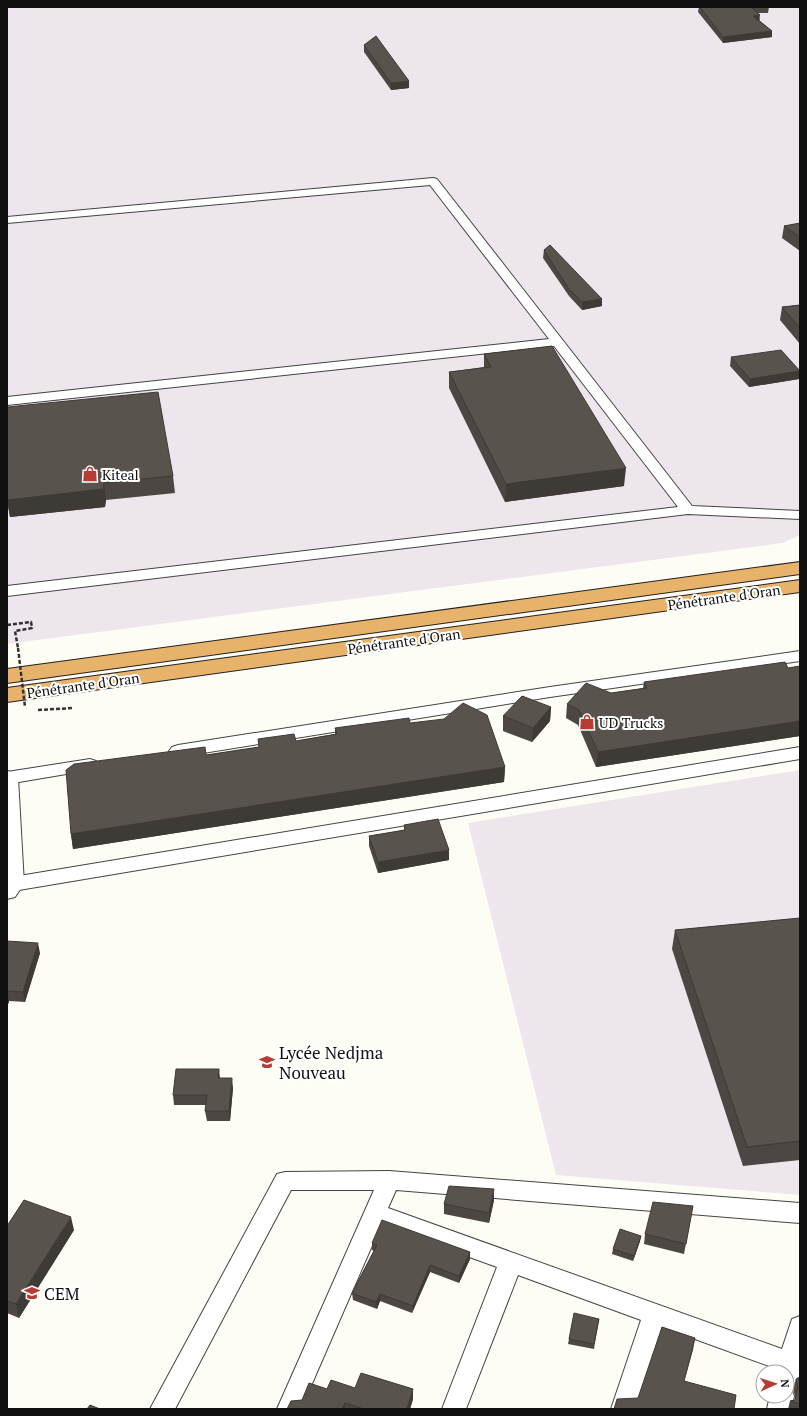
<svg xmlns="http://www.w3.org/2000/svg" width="807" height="1416" viewBox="0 0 807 1416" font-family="'PT Serif',serif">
<rect width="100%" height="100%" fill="#fefdf5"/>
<g fill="#eee6ed">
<polygon points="7,7 800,7 800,535 783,543 7,644"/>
<polygon points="800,770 800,1195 556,1175 468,823"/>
</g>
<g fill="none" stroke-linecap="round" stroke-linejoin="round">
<defs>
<g id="minor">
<polygon points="433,178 437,179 692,506 800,511 800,519 688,514 7,596 7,586 678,507 554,346 7,405 7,397 549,339 430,185 7,223 7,217"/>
<polygon points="800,651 800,661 550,697 178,757 172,755 169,751 172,747 178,745 550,687"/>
<polygon points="800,747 800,759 7,892 7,878"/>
<polygon points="90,759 96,761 99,765 96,769 7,784 7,772"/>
<polygon points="389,1171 800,1203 800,1223 396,1190 388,1208 782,1349 792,1319 800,1316 800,1377 796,1386 791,1388 794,1396 791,1409 767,1409 770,1396 787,1396 787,1372 776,1372 777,1369 662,1327 635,1409 611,1409 641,1320 518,1275 466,1409 442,1409 497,1267 381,1225 301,1409 277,1409 374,1190 291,1190 175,1409 150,1409 277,1174 285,1172"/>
</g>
<polygon id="tertiary" points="7,771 15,773 18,778 24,884 15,897 7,899"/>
<g id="motorway">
<polygon points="800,562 800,574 7,683 7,669"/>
<polygon points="800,580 800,592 7,702 7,688"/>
</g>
</defs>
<use href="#minor" stroke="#434343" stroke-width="2"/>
<use href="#tertiary" stroke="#434343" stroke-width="2"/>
<use href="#motorway" stroke="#212121" stroke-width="2"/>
<g stroke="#323232" stroke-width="2.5" stroke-dasharray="4 2" stroke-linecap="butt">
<polyline points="7,625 31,622 32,628 15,631 18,648"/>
<polyline points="38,710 73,708"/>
</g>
<use href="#minor" fill="#fff" fill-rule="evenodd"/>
<use href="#tertiary" fill="#fff" fill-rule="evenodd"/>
<use href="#motorway" fill="#e7b269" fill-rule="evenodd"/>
<polyline stroke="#323232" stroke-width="2.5" stroke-dasharray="4 2" stroke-linecap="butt" points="18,648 25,707"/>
</g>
<g fill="#4c4742">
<polygon points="699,7 769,7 768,13 758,13 760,21 772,31 772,37 723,43 698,12"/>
<polygon points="364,45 409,88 391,90 364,52"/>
<polygon points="800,223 800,251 782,238 784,226"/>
<polygon points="544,250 602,299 602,306 582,310 569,296 543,258"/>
<polygon points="800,305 800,344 780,320 782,307"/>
<polygon points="484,354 624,486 505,502 449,388 449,372 484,367"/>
<polygon points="731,357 800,370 799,379 749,387 730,366"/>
<polygon points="7,407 173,476 175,493 106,500 105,507 10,517 7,500"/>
<polygon points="800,666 800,736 596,767 578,725 566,718 567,704 611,693 643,688 644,682 788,668"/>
<polygon points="551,707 550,721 532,742 503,731 503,716"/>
<polygon points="410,723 505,767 504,782 73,849 71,834 206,755 259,747 258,739 296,741 335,734 335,728"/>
<polygon points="404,825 449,860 378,873 369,846 369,836 404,830"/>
<polygon points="800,918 800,1160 743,1166 672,949 675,930"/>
<polygon points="7,941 40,953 25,1002 9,1001 7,1008"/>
<polygon points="219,1069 220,1078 233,1088 230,1121 207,1121 205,1111 206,1105 174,1105 173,1095"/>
<polygon points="494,1200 489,1223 444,1214 444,1204"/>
<polygon points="693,1206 684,1254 644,1244 645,1234"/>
<polygon points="7,1226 74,1230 19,1318 7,1313"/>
<polygon points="641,1236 640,1241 633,1261 612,1254 613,1249"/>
<polygon points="372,1243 470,1252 470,1259 459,1283 430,1272 412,1313 380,1301 377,1309 353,1300 352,1293 374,1251 372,1250"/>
<polygon points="599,1319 594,1349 568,1344 569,1339"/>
<polygon points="800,1377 800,1409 788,1409 790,1401 795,1400 795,1396 793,1389 796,1379"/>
<polygon points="355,1388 413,1389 413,1399 410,1409 287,1409 302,1400 327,1389"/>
</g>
<g fill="#3e3a36">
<polygon points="760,15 759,21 753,16"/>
<polygon points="772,31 772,37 723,43 723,37"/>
<polygon points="409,81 409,88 391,90 391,83"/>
<polygon points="602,299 602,306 582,310 582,302"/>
<polygon points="800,371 799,379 749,387 750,379"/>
<polygon points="626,468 624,486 505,502 506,484"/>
<polygon points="104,483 106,500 105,507 10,517 7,500"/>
<polygon points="551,707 550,721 532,742 533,728"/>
<polygon points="800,721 800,736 596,767 598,752"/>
<polygon points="505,767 504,782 73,849 71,834"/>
<polygon points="449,850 449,860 378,873 378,862"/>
<polygon points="38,943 40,953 25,1002 23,992"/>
<polygon points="7,991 9,1001 7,1008"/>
<polygon points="232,1078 233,1088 230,1121 229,1111"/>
<polygon points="494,1189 494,1200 489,1223 489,1213"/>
<polygon points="71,1217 74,1230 19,1318 16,1304"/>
<polygon points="641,1236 640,1241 633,1261 634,1256"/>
<polygon points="470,1252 470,1259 459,1283 459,1276"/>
<polygon points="430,1265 430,1272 412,1313 413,1306"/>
<polygon points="380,1294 380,1301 377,1309 376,1302"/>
<polygon points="695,1338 693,1350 681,1393 684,1381"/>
<polygon points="413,1389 413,1399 410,1409 407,1409"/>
<polygon points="345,1403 345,1409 342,1409"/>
</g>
<g fill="#58534d" stroke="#3e3a36">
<polygon points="700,7 769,7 752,8 760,15 753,16 772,31 723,37"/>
<polygon points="376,36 409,81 391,83 364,45"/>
<polygon points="800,223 800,237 784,226"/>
<polygon points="550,245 602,299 582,302 569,289 544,250"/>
<polygon points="800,305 800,328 782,307"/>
<polygon points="552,346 626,468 506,484 449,372 491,367 484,354"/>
<polygon points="781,350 800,371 750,379 731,357"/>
<polygon points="158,392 173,476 104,483 103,489 7,500 7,407"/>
<polygon points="785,662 788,668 800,666 800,721 598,752 579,710 567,704 586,683 611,693 647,688 644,682"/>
<polygon points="522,696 551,707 533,728 503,716"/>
<polygon points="463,703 487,715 505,767 71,834 66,770 74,764 205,747 206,755 259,747 258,739 294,734 296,741 337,734 335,728 409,718 410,723 444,719"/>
<polygon points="438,819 449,850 378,862 369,836 405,830 404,825"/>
<polygon points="800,918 800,1141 747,1147 675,930"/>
<polygon points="7,941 38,943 23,992 7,991"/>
<polygon points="176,1069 219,1069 218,1078 232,1078 229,1111 205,1111 207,1095 173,1095"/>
<polygon points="449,1186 494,1189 489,1213 444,1204"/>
<polygon points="24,1200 71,1217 16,1304 7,1301 7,1226"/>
<polygon points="653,1202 693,1206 686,1244 645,1234"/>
<polygon points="382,1220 470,1252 459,1276 430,1265 413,1306 380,1294 376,1302 352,1293 377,1245 372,1243"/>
<polygon points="620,1229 641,1236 634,1256 613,1249"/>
<polygon points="574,1313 599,1319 594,1344 569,1339"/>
<polygon points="662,1327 695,1338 684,1381 736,1395 734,1409 614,1409 617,1399 638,1398"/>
<polygon points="361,1373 413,1389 407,1409 364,1409 345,1403 342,1409 287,1409 291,1401 302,1400 309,1383 327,1389 331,1380 355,1388"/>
<polygon points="800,1377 800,1404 790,1401 795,1400 798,1387 796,1379"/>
<polygon points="90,1405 100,1409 87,1409"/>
</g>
<defs>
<symbol id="shop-bare" viewBox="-9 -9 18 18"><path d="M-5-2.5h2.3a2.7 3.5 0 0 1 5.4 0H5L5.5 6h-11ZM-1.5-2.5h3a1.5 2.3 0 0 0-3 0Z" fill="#b53d34" stroke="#fff" stroke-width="2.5" paint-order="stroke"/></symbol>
<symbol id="school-bare" viewBox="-9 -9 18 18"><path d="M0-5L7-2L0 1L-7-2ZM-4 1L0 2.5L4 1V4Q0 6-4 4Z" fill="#b53d34" stroke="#fff" stroke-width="2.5" paint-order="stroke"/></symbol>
</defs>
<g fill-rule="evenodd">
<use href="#shop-bare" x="79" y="463" width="22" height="22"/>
<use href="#shop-bare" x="576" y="711" width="22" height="22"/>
<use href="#school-bare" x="256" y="1051" width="22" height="22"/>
<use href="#school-bare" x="21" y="1282" width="22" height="22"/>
</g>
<g text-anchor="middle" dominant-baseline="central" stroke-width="4" stroke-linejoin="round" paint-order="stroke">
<g font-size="14" fill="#101010" stroke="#fff" text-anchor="start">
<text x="102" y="474">Kiteal</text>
<text x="599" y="722">UD Trucks</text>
</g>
<g font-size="14" fill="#101010" stroke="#fff">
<text transform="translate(724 597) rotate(-8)">Pénétrante d'Oran</text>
<text transform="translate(404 641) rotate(-8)">Pénétrante d'Oran</text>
<text transform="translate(83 685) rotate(-8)">Pénétrante d'Oran</text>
</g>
<g font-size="17" fill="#101010" stroke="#fff" text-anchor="start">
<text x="279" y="1052">Lycée Nedjma<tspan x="279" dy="20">Nouveau</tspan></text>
<text x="44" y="1293">CEM</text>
</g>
</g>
<rect width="807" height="1416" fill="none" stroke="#101010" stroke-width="16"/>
<g transform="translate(775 1384) rotate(87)"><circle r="19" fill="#ffffff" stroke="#9f9f9f"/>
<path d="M0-3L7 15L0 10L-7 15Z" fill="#b53d34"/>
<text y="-6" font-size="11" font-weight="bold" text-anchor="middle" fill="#101010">N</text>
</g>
</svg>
